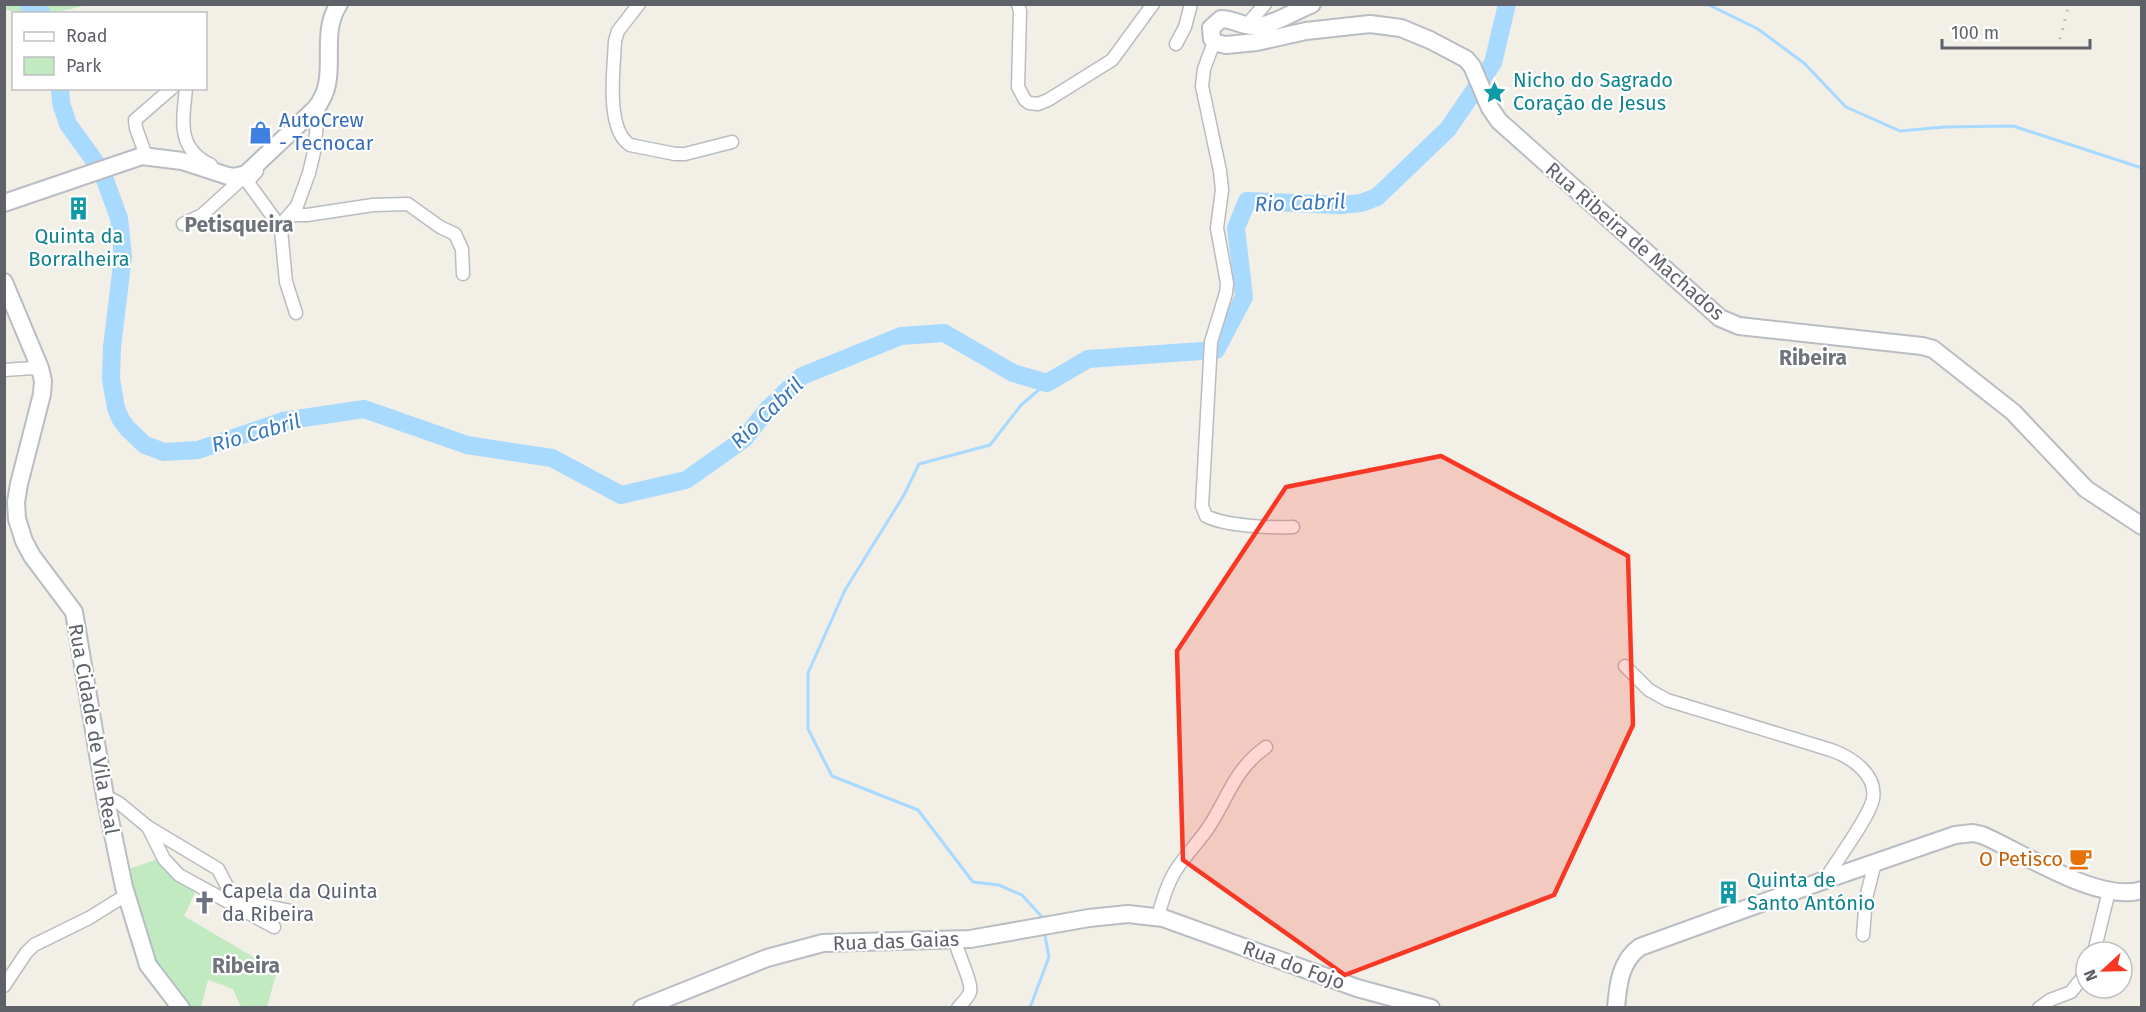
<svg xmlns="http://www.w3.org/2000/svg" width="2146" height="1012" viewBox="0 0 2146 1012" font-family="'Fira Sans',sans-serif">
<rect width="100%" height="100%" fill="#f1efe6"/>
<g fill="#c1eac1">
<path d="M 5,4 L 85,4 L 85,5 C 58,14 33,14 5,10 Z"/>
<polygon points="158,859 196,891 184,916 277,971 267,1007 241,1007 233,989 208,980 201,1007 188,1007 157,970 126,870"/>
</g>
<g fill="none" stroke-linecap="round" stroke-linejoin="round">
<g stroke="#a8d9ff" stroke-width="3">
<polyline points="1707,4 1758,29 1804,63 1846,107 1900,131 1944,127 2013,126 2142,168"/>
<polyline points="1043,921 1042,917 1022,895 999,885 973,882 918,810 832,776 808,729 808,673 845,590 904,495 919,464 990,445 1021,405 1047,383"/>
<polyline points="1028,1008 1031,1005 1049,957 1044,930"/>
</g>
<g stroke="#a8d9ff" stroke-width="18">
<polyline points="28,4 42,14"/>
<polyline points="60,88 61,103 68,124 96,163 105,180 119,218 123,256 112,347 111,379 116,408 121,420 128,429 145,445 164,452 198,450 283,421 364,409 467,445 552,458 621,495 686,480 744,439 767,410 802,376 901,336 944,333 1013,373 1047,383 1088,359 1216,350 1244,297 1236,228 1247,201 1340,205 1361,203 1377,197 1448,129 1493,63 1507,4"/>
</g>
<defs>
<g id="street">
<path d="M 639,4 L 618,31 L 615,41 C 614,68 605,129 630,145 L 675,154 L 685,154 L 732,142"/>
<polyline points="1018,4 1020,11 1018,87 1025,100 1029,103 1038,104 1048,100 1112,60 1153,4"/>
<polyline points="1246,26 1265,4"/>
<path d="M 1214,42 L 1204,69 L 1202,86 L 1220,171 L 1222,190 L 1217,228 L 1227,283 L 1226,293 L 1211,342 L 1202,506 L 1206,516 C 1225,526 1271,528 1293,527"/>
<polyline points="1176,44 1185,27 1191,4"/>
<path d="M 186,88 C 183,121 176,148 211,165"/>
<polyline points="146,156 136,128 135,120 172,88"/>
<polyline points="257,171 249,180 249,184 281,228"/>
<polyline points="291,215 307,215 373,205 408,204 440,227 455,234 462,249 463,274"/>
<polyline points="183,224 202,215 246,175"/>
<polyline points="296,313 286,282 281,230 283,222 297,206 309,173 314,152 319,104"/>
<polyline points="4,370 33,368 41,372"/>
<path d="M 1625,666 L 1649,690 L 1667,700 L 1831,750 C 1851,757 1877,774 1873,799 C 1869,818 1836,861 1825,880"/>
<polyline points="105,796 119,803 148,827 218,869 230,892 258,904 291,911"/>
<polyline points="148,827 164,859 179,875 274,927"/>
<path d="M 1158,917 C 1162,901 1167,884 1176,870 C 1186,854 1200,841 1210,825 C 1229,795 1235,769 1266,747"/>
<polyline points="1863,935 1866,898 1875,863"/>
<path d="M 955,940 C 957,953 973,983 970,992 C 968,998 962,1003 958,1008"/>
<polyline points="2094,952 2109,891"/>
<polyline points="4,986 26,953 34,945 89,918 126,895"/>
<polyline points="2039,1008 2050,1000 2071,992 2086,973"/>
</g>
<g id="secondary">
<path d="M 1312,4 C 1295,11 1270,27 1253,26 C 1242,26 1233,19 1221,19 L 1211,28 L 1212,39 L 1216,43 L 1226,45 L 1257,42 L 1306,31 L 1370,24 L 1401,28 L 1430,40 L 1466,59 L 1472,66 L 1490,108 L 1499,121 L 1720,318 L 1739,326 L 1922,346 L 1933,349 L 2013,412 L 2086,489 L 2142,526"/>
<path d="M 4,203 L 142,156 L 182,161 L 228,176 L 235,177 L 246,174 L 315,109 C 342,78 317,37 339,4"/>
<polyline points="4,282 40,368 43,381 42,394 19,484 16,502 17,519 24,541 32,556 74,612 105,796 124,887 148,965 181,1008"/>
<polyline points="642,1008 767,958 823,943 970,939 1089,918 1128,914 1163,918 1357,988 1431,1008"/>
<path d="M 1616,1008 C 1618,985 1620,961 1640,947 L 1825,880 L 1955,835 L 1973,833 L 1982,835 C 2022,852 2099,904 2142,890"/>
</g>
</defs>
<use href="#street" stroke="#b9bcc1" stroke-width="15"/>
<use href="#secondary" stroke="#b9bdc3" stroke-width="20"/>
<use href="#street" stroke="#fff" stroke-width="12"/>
<use href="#secondary" stroke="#fff" stroke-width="16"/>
<polyline stroke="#b7b8b9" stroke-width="3" stroke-dasharray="1.5 8" stroke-linecap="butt" points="2060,39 2069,4"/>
</g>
<path fill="#f93725" fill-opacity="0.2" stroke="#f93725" stroke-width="4.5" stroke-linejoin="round" d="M 1441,456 L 1628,556 L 1633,725 L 1554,895 L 1345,975 L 1183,860 L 1177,651 L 1286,487 Z"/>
<defs>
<symbol id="sight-bare" viewBox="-9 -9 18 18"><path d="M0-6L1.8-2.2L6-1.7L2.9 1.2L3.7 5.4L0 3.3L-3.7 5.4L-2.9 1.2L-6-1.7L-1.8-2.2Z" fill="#0f9aa8" stroke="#fff" stroke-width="2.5" paint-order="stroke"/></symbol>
<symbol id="shop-bare" viewBox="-9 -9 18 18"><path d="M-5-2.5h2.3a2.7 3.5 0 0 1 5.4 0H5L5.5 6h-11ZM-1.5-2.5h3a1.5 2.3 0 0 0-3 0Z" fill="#3f7fe0" stroke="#fff" stroke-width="2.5" paint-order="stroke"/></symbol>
<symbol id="building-bare" viewBox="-9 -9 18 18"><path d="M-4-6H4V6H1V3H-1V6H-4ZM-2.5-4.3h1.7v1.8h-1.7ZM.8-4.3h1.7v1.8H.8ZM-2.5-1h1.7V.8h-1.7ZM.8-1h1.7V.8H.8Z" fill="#0f9aa8" stroke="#fff" stroke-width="2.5" paint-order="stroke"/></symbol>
<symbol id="cafe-bare" viewBox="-9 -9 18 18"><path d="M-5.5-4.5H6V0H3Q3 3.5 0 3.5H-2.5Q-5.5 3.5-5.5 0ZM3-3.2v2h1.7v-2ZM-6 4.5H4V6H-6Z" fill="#e8710a" stroke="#fff" stroke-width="2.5" paint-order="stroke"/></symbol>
<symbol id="church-bare" viewBox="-9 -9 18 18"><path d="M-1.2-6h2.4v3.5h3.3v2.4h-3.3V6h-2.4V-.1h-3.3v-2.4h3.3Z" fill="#6b7280" stroke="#fff" stroke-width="2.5" paint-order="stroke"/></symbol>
</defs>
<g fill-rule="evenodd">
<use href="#sight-bare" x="1478" y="76" width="33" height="33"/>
<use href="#shop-bare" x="244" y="116" width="33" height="33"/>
<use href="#building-bare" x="62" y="192" width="33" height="33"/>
<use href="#cafe-bare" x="2064" y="842" width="33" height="33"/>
<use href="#building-bare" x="1712" y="876" width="33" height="33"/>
<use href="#church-bare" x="188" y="886" width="33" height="33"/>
</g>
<g text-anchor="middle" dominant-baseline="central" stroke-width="4.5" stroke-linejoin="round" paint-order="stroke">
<g font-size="20" fill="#0d838f" stroke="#fff" text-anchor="start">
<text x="1513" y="80">Nicho do Sagrado<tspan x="1513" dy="23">Coração de Jesus</tspan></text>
<text x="79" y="236" text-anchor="middle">Quinta da<tspan x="79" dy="23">Borralheira</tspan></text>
<text x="1747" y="880">Quinta de<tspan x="1747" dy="23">Santo António</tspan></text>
</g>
<g font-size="20" fill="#366cbe" stroke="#fff" text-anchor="start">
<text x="279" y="120">AutoCrew<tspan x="279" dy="23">- Tecnocar</tspan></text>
</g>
<g font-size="20" fill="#5e6268" stroke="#fff">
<text transform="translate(1635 241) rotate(41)">Rua Ribeira de Machados</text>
<text transform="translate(94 729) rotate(80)">Rua Cidade de Vila Real</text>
<text transform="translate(896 941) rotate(-2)">Rua das Gaias</text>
<text transform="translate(1294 965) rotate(20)">Rua do Fojo</text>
</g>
<g font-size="20" fill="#c56008" stroke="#fff" text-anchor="end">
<text x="2063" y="859">O Petisco</text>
</g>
<g font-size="20" fill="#5b616d" stroke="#fff" text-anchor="start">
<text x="222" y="891">Capela da Quinta<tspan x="222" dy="23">da Ribeira</tspan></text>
</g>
<g font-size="21" font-style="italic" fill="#3a78bc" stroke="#fff">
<text transform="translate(1300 203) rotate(-2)">Rio Cabril</text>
<text transform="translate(767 413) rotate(-44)">Rio Cabril</text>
<text transform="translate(256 433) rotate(-16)">Rio Cabril</text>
</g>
<g font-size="21" font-weight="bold" fill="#6e747a" stroke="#fff">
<text x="239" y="225">Petisqueira</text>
<text x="1813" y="358">Ribeira</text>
<text x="246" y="966">Ribeira</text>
</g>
</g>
<rect width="2146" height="1012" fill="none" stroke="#5e6268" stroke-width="12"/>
<rect x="12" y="12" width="195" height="78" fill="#ffffff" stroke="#bfc0c3" stroke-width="1.5"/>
<rect x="24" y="32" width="30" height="9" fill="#ffffff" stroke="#bfc0c3" stroke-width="1.5"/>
<text x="66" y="42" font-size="18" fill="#5e6268">Road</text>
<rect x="24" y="57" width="30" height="18" fill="#c1eac1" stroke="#bfc0c3" stroke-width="1.5"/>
<text x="66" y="72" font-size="18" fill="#5e6268">Park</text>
<g transform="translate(2104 970) rotate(248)"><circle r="28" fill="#ffffff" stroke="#bfc0c3" stroke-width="1.5"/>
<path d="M0-4.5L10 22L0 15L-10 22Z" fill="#f93725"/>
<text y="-9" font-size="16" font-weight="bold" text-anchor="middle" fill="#5e6268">N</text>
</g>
<path d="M1942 39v9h148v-9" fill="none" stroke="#5e6268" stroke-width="3"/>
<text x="1951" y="39" font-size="18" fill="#5e6268" stroke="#ffffff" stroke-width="4.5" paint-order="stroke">100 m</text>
</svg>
